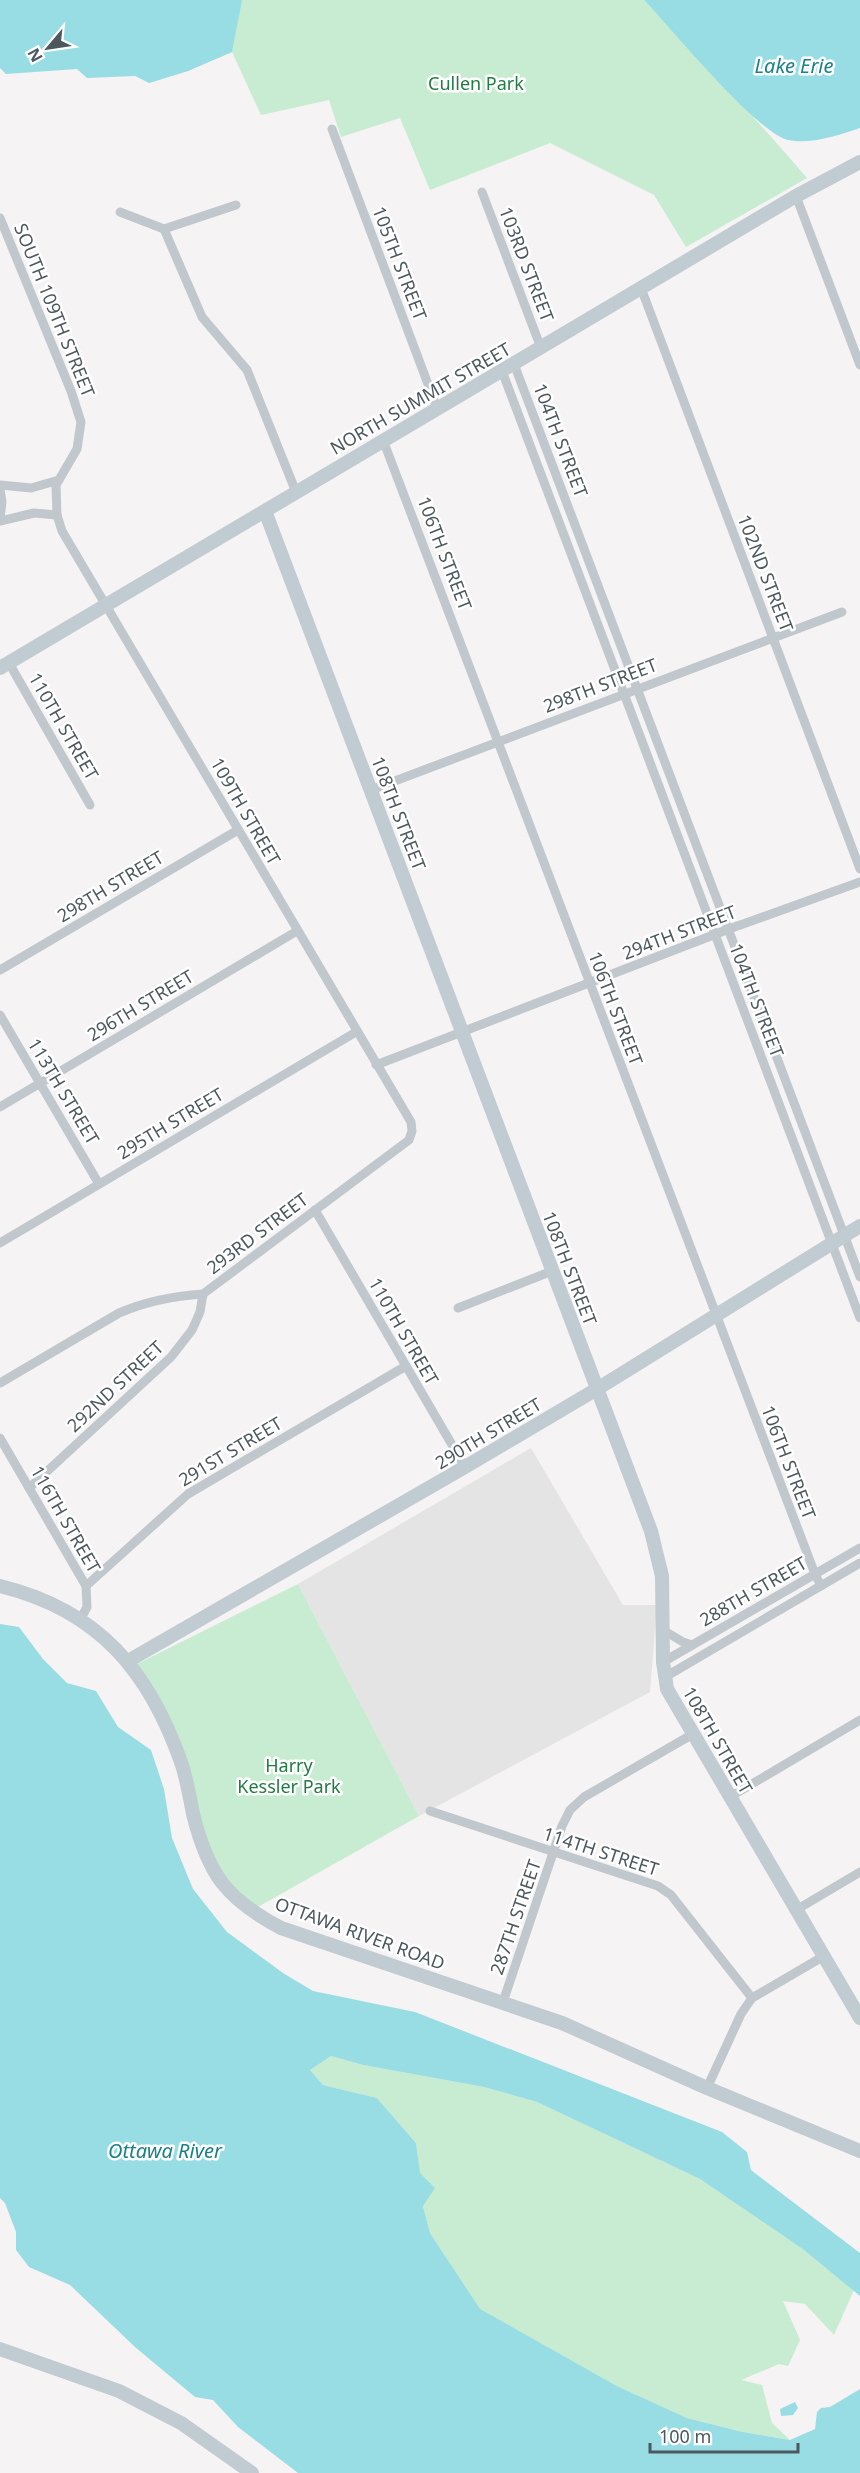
<svg xmlns="http://www.w3.org/2000/svg" width="860" height="2473" viewBox="0 0 860 2473" font-family="'Noto Sans',sans-serif">
<rect width="100%" height="100%" fill="#f5f3f3"/>
<polygon fill="#e5e4e4" points="531,1448 623,1605 657,1605 650,1692 419,1816 298,1584"/>
<g fill="#c7ecd1">
<path d="M 199,0 L 644,0 C 699,59 755,117 807,178 L 686,247 L 654,195 L 550,143 L 430,190 L 400,118 L 341,137 L 329,100 L 261,115 L 232,52 L 188,71 L 149,83 Z"/>
<polygon points="298,1584 419,1816 256,1908 238,1894 214,1862 151,1684 137,1664"/>
<polygon points="331,2056 363,2065 484,2087 537,2102 700,2179 804,2250 854,2290 834,2335 805,2304 783,2301 800,2340 788,2366 779,2364 741,2380 762,2385 772,2423 790,2440 743,2432 687,2418 617,2386 479,2309 430,2233 423,2206 416,2143 377,2098 323,2085 310,2070"/>
</g>
<g fill="#99dde4">
<polygon points="0,0 242,0 232,52 188,71 149,83 135,76 87,78 77,69 6,74 0,68"/>
<path d="M 644,0 L 860,0 L 860,128 C 839,135 811,145 788,140 C 757,133 671,28 644,0 Z"/>
<polygon points="0,1624 19,1627 43,1659 67,1683 96,1691 118,1727 151,1750 164,1789 172,1838 193,1889 227,1932 283,1973 313,1991 415,2012 722,2132 747,2152 751,2170 860,2253 860,2296 804,2250 700,2179 537,2102 484,2087 363,2065 331,2056 310,2070 323,2085 377,2098 416,2143 420,2173 435,2188 423,2206 430,2233 480,2309 617,2386 687,2418 743,2432 790,2440 815,2429 817,2412 821,2408 830,2407 860,2389 860,2473 298,2473 238,2427 213,2400 195,2397 135,2347 70,2285 29,2267 16,2250 16,2232 5,2203 0,2198"/>
<polygon points="795,2402 798,2408 793,2415 781,2416 780,2409"/>
</g>
<g fill="none" stroke-linecap="round" stroke-linejoin="round">
<g stroke="#c0c8cd" stroke-width="9">
<polyline points="332,129 437,408"/>
<polyline points="482,192 541,348"/>
<polyline points="796,196 860,365"/>
<polyline points="120,212 164,229 236,205"/>
<path d="M 0,218 L 71,391 L 81,422 L 77,449 L 56,485 L 57,515 L 62,531 L 411,1122 L 412,1131 L 409,1140 L 203,1294 C 173,1296 147,1301 119,1313 L 0,1383"/>
<polyline points="164,229 202,317 247,370 296,492"/>
<polyline points="641,288 860,869"/>
<polyline points="514,364 860,1277"/>
<polyline points="502,371 860,1318"/>
<polyline points="383,440 815,1574 821,1586"/>
<polyline points="0,485 31,488 59,480"/>
<polyline points="0,489 2,502 0,518"/>
<polyline points="0,521 34,513 57,515"/>
<polyline points="9,663 90,805"/>
<polyline points="371,790 842,612"/>
<polyline points="0,970 238,830"/>
<polyline points="0,1015 99,1184"/>
<polyline points="376,1065 729,929 860,882"/>
<polyline points="0,1107 297,931"/>
<polyline points="315,1210 465,1467"/>
<polyline points="0,1243 356,1032"/>
<polyline points="458,1308 552,1271"/>
<polyline points="0,1438 86,1586 87,1607 80,1620"/>
<polyline points="29,1488 171,1357 192,1330 200,1312 203,1294"/>
<polyline points="86,1586 188,1494 406,1366"/>
<polyline points="663,1630 683,1642 692,1645"/>
<polyline points="663,1662 860,1548"/>
<polyline points="665,1677 860,1563"/>
<polyline points="730,1797 860,1720"/>
<polyline points="430,1811 658,1886 671,1895 752,1998"/>
<polyline points="796,1910 860,1872"/>
<polyline points="503,2002 562,1826 570,1810 584,1797 693,1734"/>
<polyline points="707,2088 741,2014 752,1998 824,1956"/>
</g>
<g stroke="#c1cbd2" stroke-width="14">
<polyline points="265,511 651,1531 662,1576 663,1662 667,1689 860,2018"/>
<polyline points="0,668 796,196 860,162"/>
<path d="M 0,1586 C 99,1610 150,1672 182,1765 C 187,1781 190,1798 193,1814 C 208,1874 226,1899 281,1928 L 562,2023 L 707,2088 L 860,2151"/>
<polyline points="128,1661 465,1467 597,1389 860,1226"/>
<polyline points="0,2349 119,2391 181,2423 252,2473"/>
</g>
</g>
<g text-anchor="middle" dominant-baseline="central" stroke-width="5" stroke-linejoin="round" paint-order="stroke">
<g font-size="18" fill="#227a44" stroke="#fff">
<text x="476" y="83">Cullen Park</text>
<text x="289" y="1765">Harry<tspan x="289" dy="21">Kessler Park</tspan></text>
</g>
<g font-size="18" fill="#4c585e" stroke="#fff">
<text transform="translate(400 263) rotate(69)">105TH STREET</text>
<text transform="translate(527 264) rotate(69)">103RD STREET</text>
<text transform="translate(55 310) rotate(68)">SOUTH 109TH STREET</text>
<text transform="translate(420 398) rotate(-30)">NORTH SUMMIT STREET</text>
<text transform="translate(561 440) rotate(69)">104TH STREET</text>
<text transform="translate(445 553) rotate(69)">106TH STREET</text>
<text transform="translate(766 573) rotate(69)">102ND STREET</text>
<text transform="translate(600 685) rotate(-21)">298TH STREET</text>
<text transform="translate(64 726) rotate(60)">110TH STREET</text>
<text transform="translate(246 811) rotate(60)">109TH STREET</text>
<text transform="translate(399 813) rotate(69)">108TH STREET</text>
<text transform="translate(110 886) rotate(-31)">298TH STREET</text>
<text transform="translate(679 932) rotate(-21)">294TH STREET</text>
<text transform="translate(757 1000) rotate(69)">104TH STREET</text>
<text transform="translate(140 1005) rotate(-31)">296TH STREET</text>
<text transform="translate(616 1008) rotate(69)">106TH STREET</text>
<text transform="translate(64 1091) rotate(59)">113TH STREET</text>
<text transform="translate(170 1123) rotate(-31)">295TH STREET</text>
<text transform="translate(257 1233) rotate(-37)">293RD STREET</text>
<text transform="translate(570 1268) rotate(69)">108TH STREET</text>
<text transform="translate(404 1331) rotate(60)">110TH STREET</text>
<text transform="translate(115 1386) rotate(-43)">292ND STREET</text>
<text transform="translate(488 1433) rotate(-31)">290TH STREET</text>
<text transform="translate(230 1451) rotate(-31)">291ST STREET</text>
<text transform="translate(789 1462) rotate(69)">106TH STREET</text>
<text transform="translate(66 1519) rotate(60)">116TH STREET</text>
<text transform="translate(753 1591) rotate(-30)">288TH STREET</text>
<text transform="translate(718 1740) rotate(60)">108TH STREET</text>
<text transform="translate(601 1851) rotate(18)">114TH STREET</text>
<text transform="translate(515 1917) rotate(-71)">287TH STREET</text>
<text transform="translate(360 1933) rotate(20)">OTTAWA RIVER ROAD</text>
</g>
<g font-size="20" font-style="italic" fill="#1a818c" stroke="#fff">
<text x="794" y="65">Lake Erie</text>
<text x="165" y="2150">Ottawa River</text>
</g>
</g>
<g transform="translate(48 48) rotate(241)" stroke="#ffffff" stroke-width="4.5" paint-order="stroke">
<path d="M0-4.5L10 22L0 15L-10 22Z" fill="#4c585e"/>
<text y="-9" font-size="16" font-weight="bold" text-anchor="middle" fill="#4c585e">N</text>
</g>
<path d="M650 2443v9h148v-9" fill="none" stroke="#4c585e" stroke-width="3"/>
<text x="659" y="2443" font-size="18" fill="#4c585e" stroke="#ffffff" stroke-width="4.5" paint-order="stroke">100 m</text>
</svg>
